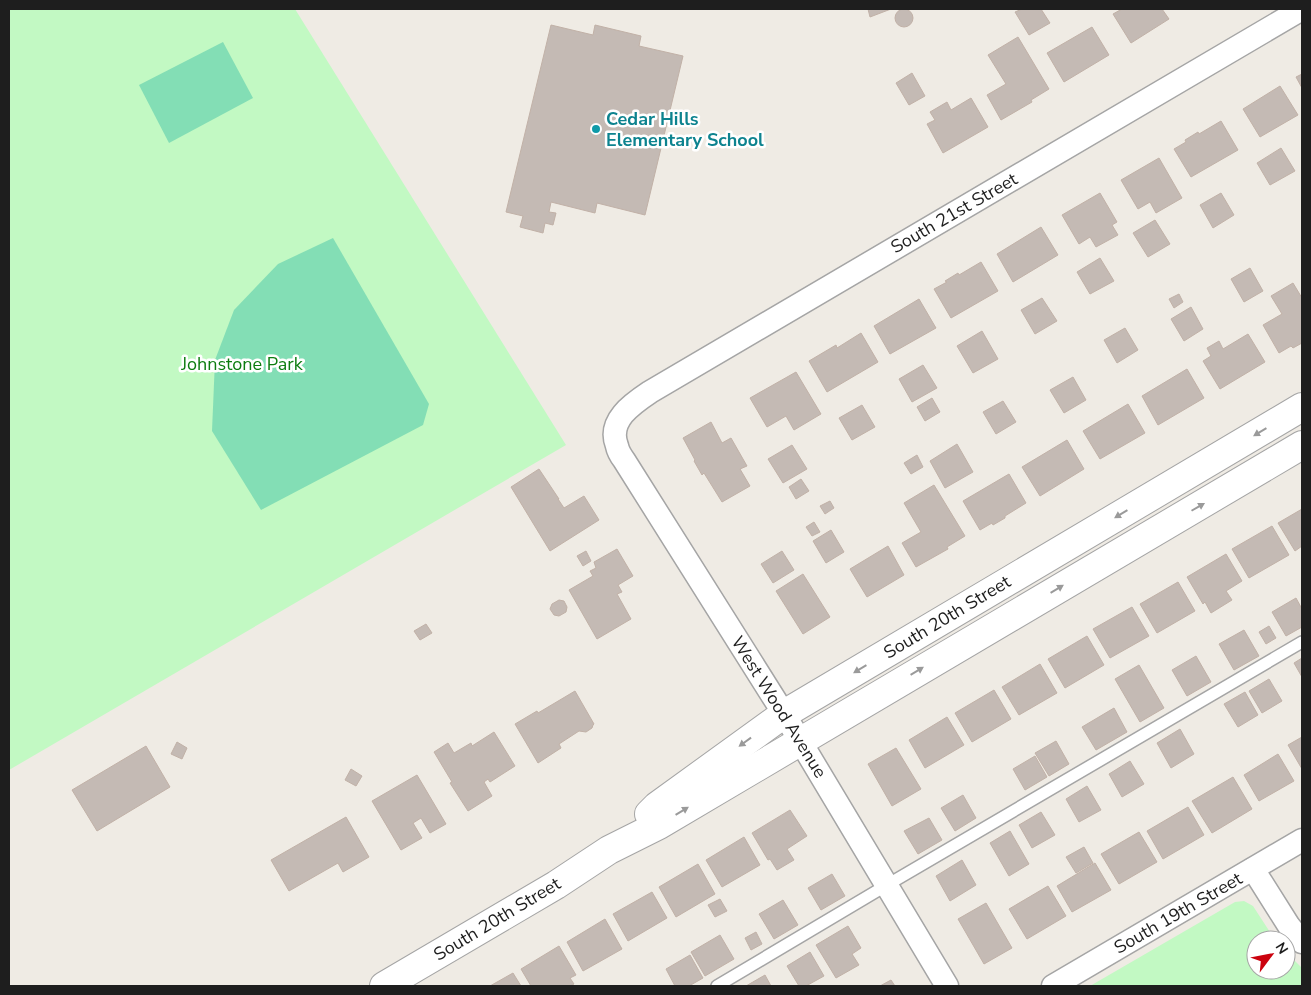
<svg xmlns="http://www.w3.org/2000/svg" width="1311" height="995" viewBox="0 0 1311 995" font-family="'Nunito Sans',sans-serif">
<rect width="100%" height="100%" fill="#efebe4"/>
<g fill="#c2f9c3">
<polygon points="9,9 295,9 566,445 9,770"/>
<polygon points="1244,901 1253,906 1275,940 1256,940 1256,970 1286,970 1286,952 1302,968 1302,986 1090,986 1235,902"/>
</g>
<g fill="#83deb5">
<polygon points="223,42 253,98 169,143 139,85"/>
<polygon points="333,238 429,404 423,425 261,510 212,431 215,360 234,310 278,264"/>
</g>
<g fill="#c4bab4" stroke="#c1b1a7">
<polygon points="868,9 891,9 870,17"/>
<polygon points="1022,9 1041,9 1050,23 1029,35 1015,12"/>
<polygon points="1122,9 1162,9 1169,19 1131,43 1113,14"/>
<circle cx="904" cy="18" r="9"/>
<polygon points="551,25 593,35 595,25 641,36 639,46 683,56 645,215 597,203 595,213 551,202 549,212 556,213 553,225 545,223 543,233 520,227 523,216 506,212"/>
<polygon points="1092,27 1109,55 1064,82 1047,53"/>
<polygon points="1018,37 1049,89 1031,100 1032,102 1001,120 987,95 1006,84 988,55"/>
<polygon points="912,73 925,96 909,105 896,83"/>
<polygon points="1302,74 1302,88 1296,77"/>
<polygon points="1280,86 1298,115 1260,137 1243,109"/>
<polygon points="971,98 988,127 943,153 927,124 935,120 930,112 947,102 951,110"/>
<polygon points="1221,121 1238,150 1191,177 1174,149 1186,142 1185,140 1198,132 1199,134"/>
<polygon points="1281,148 1295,171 1270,185 1257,163"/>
<polygon points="1159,158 1182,198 1156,213 1150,202 1138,209 1121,180"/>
<polygon points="1100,193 1117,222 1112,225 1118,235 1096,247 1090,237 1079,244 1062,215"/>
<polygon points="1221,193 1234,215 1213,228 1200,205"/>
<polygon points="1155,220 1170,244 1148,257 1133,233"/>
<polygon points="1041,227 1058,255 1013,282 997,254"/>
<polygon points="1100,258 1114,281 1090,294 1077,272"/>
<polygon points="981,262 998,291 951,318 934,289 947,282 945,281 958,273 959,275"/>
<polygon points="1250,268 1263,291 1244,302 1231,279"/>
<polygon points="1293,283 1302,298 1302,343 1293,348 1291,346 1279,353 1263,325 1282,314 1271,296"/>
<polygon points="1179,294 1183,302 1174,308 1169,299"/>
<polygon points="1042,298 1057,321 1035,334 1021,310"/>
<polygon points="919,299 936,328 890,354 874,326"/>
<polygon points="1191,307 1203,329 1184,341 1171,319"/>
<polygon points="1125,328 1138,350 1117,363 1104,340"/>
<polygon points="982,331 998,359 973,373 957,346"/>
<polygon points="861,333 878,362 827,392 809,361 836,345 837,348"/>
<polygon points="1248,334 1265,362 1220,389 1203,361 1211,356 1207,348 1219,341 1223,349"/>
<polygon points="923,365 937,388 912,402 899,379"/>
<polygon points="1187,369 1204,398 1158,425 1142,396"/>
<polygon points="796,372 821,414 794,430 786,416 767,427 750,398"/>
<polygon points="1073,377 1086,400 1064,413 1050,390"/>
<polygon points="932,398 940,412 925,421 917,407"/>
<polygon points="1003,401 1016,422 996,434 983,412"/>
<polygon points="1128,404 1145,433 1100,459 1083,431"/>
<polygon points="862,405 875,427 852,440 839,418"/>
<polygon points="711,422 722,443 731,438 747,466 740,469 750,486 722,502 704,473 702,475 694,461 695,460 683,438"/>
<polygon points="1067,440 1084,469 1040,496 1022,467"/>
<polygon points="957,444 973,472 945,488 930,461"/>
<polygon points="792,445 807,469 783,483 768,459"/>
<polygon points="917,455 923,467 911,474 904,463"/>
<polygon points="539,469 559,499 558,499 564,508 584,496 599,520 550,551 511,487"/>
<polygon points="1009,474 1026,503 1005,516 1005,518 993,525 992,523 980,530 963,501"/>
<polygon points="801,479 809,491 796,499 789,487"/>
<polygon points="934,485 965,536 947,547 948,549 916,567 902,543 921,532 904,503"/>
<polygon points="830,501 834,508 825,514 820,506"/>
<polygon points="1302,509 1302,546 1295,551 1278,523"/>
<polygon points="814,522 820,532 812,536 806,527"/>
<polygon points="1272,526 1289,555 1249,578 1232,549"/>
<polygon points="831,530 844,552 826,563 813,541"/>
<polygon points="888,546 904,575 867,597 850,569"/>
<polygon points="617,549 633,576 618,585 622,592 617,594 631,619 597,639 569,590 593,576 590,571 596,568 594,562"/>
<polygon points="586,551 591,561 583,566 577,556"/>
<polygon points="782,551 794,570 773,583 761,564"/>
<polygon points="1226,554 1242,581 1226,591 1232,600 1211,613 1205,602 1203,604 1187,577"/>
<polygon points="803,574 830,617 803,634 776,591"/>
<polygon points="1178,582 1195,611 1157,633 1140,604"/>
<polygon points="1296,598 1302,609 1302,627 1286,636 1272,612"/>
<polygon points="559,600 564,601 567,607 566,612 559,616 554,615 550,609 552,604"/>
<polygon points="1132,607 1149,636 1110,658 1093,629"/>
<polygon points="426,624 432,633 420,640 414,631"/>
<polygon points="1269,626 1276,638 1266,644 1259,632"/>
<polygon points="1244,630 1259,656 1234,670 1219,644"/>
<polygon points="1087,636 1104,665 1065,688 1048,659"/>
<polygon points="1196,656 1211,682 1187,696 1172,670"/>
<polygon points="1302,658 1302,677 1294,663"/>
<polygon points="1040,664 1057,693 1019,715 1002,687"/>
<polygon points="1139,665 1164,708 1140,722 1115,679"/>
<polygon points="1269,679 1282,701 1262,713 1249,691"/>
<polygon points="994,690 1011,719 972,742 955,713"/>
<polygon points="575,691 594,724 593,725 592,728 586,732 579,731 559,744 561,748 538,763 515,724 537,711 538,713"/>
<polygon points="1245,692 1258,715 1238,727 1224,704"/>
<polygon points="1114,708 1127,732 1096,750 1082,727"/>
<polygon points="947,717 964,745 925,768 909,740"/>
<polygon points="1180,729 1194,754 1171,768 1157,743"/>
<polygon points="494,732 515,766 490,782 488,779 484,782 492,796 468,811 450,783 452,782 434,752 448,743 454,753 471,743 472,746"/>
<polygon points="1302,737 1302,769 1288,745"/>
<polygon points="1056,741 1069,764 1049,776 1035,753"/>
<polygon points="177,742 187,748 182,759 171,754"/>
<polygon points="146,746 170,787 97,831 72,790"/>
<polygon points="896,748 921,789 892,806 868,764"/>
<polygon points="1278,754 1294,781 1259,801 1244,775"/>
<polygon points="1035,756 1047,777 1025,790 1013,769"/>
<polygon points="1130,761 1144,784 1122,797 1109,774"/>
<polygon points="351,769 362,776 356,786 345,780"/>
<polygon points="417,775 446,824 430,833 421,818 413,823 422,838 401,850 372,801"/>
<polygon points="1233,777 1252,809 1212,833 1192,801"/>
<polygon points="1087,786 1101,810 1079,822 1066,799"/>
<polygon points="963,795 976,818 955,831 941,808"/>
<polygon points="1188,807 1204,835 1163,859 1147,831"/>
<polygon points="790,810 807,836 787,849 794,860 777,870 770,859 768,860 752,833"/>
<polygon points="1041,812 1055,835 1032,848 1019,825"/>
<polygon points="346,817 369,857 343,872 338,863 289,891 271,860"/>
<polygon points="929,818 942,840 918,854 904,831"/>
<polygon points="1010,831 1029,864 1009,876 990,843"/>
<polygon points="1139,832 1157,862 1119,884 1101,854"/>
<polygon points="744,837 760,865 722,887 706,860"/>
<polygon points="1084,847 1093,863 1076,873 1066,857"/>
<polygon points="962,860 976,885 950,901 936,876"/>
<polygon points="1095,863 1111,890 1072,912 1057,886"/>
<polygon points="698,864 715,894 676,917 659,887"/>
<polygon points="832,874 845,896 821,910 808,888"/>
<polygon points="1048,886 1066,916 1027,939 1009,909"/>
<polygon points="652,892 667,918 628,941 613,914"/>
<polygon points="720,899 727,911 715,917 708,905"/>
<polygon points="783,900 798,925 774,939 759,914"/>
<polygon points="986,903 1012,948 984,964 958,919"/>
<polygon points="605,919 622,949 583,971 567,942"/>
<polygon points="848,926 861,948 852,954 859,965 836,978 816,945"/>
<polygon points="756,932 762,944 751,950 745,938"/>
<polygon points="720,935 734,959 705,976 691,952"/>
<polygon points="559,946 576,975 570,978 574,984 570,986 531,986 521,969"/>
<polygon points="810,952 824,976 806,986 799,986 787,966"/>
<polygon points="690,955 703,978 689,986 675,986 666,969"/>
<polygon points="513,973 521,986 490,986"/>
<polygon points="765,975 771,986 746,986"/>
<polygon points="891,980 895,986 880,986"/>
</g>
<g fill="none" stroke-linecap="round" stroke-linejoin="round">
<defs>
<polyline id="service" points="717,986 887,885 1302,642"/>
<g id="minor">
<polyline points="1253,869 1289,926 1302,942"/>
<path d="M 947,986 L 784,714 L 624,460 C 621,456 618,451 617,446 C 607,421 632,404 650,392 L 1302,9"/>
<polyline points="1053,986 1302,840"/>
</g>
<g id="tertiary">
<polyline points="649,814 657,806 784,714 1302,407"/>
<polyline points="384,986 556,885 609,850 659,825 1302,445"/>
</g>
</defs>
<use href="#service" stroke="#a5a5a5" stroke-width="14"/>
<use href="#minor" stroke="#a5a5a5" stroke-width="25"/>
<use href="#tertiary" stroke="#a5a5a5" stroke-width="30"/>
<use href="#service" stroke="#fff" stroke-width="11"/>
<use href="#minor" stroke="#fff" stroke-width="22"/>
<use href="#tertiary" stroke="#fff" stroke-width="28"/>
</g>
<defs><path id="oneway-solid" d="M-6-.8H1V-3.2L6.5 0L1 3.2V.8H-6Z" transform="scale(1.25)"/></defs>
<g fill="#9a9a9a">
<use href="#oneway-solid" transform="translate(1260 432) rotate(149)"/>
<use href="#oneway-solid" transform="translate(1198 507) rotate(-30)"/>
<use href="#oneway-solid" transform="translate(1121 514) rotate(149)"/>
<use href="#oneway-solid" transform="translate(1057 589) rotate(-31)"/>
<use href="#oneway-solid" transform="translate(860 669) rotate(149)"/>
<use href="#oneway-solid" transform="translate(917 671) rotate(-31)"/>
<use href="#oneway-solid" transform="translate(745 742) rotate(144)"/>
<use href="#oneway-solid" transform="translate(682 811) rotate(-31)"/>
</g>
<circle fill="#0f9aa8" stroke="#fff" stroke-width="2" cx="596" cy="129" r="5"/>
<g text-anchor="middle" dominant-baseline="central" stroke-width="5" stroke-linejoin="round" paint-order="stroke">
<g font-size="18" font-weight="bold" fill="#0d838f" stroke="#fff" text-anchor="start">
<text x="606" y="119">Cedar Hills<tspan x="606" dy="21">Elementary School</tspan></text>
</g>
<g font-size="18" fill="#1e1e1e" stroke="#fff">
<text transform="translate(954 213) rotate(-30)">South 21st Street</text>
<text transform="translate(947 617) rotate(-31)">South 20th Street</text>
<text transform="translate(779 707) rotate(58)">West Wood Avenue</text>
<text transform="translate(1178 913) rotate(-30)">South 19th Street</text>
<text transform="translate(497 919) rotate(-31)">South 20th Street</text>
</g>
<g font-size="18" fill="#0c7c0f" stroke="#fff">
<text x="242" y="364">Johnstone Park</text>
</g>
</g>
<rect width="1311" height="995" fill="none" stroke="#1e1e1e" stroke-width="20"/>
<g transform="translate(1271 955) rotate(58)"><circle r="24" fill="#ffffff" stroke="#a5a5a5"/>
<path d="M0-4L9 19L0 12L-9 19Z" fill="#cb020e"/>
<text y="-8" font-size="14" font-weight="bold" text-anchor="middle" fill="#1e1e1e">N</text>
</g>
</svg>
